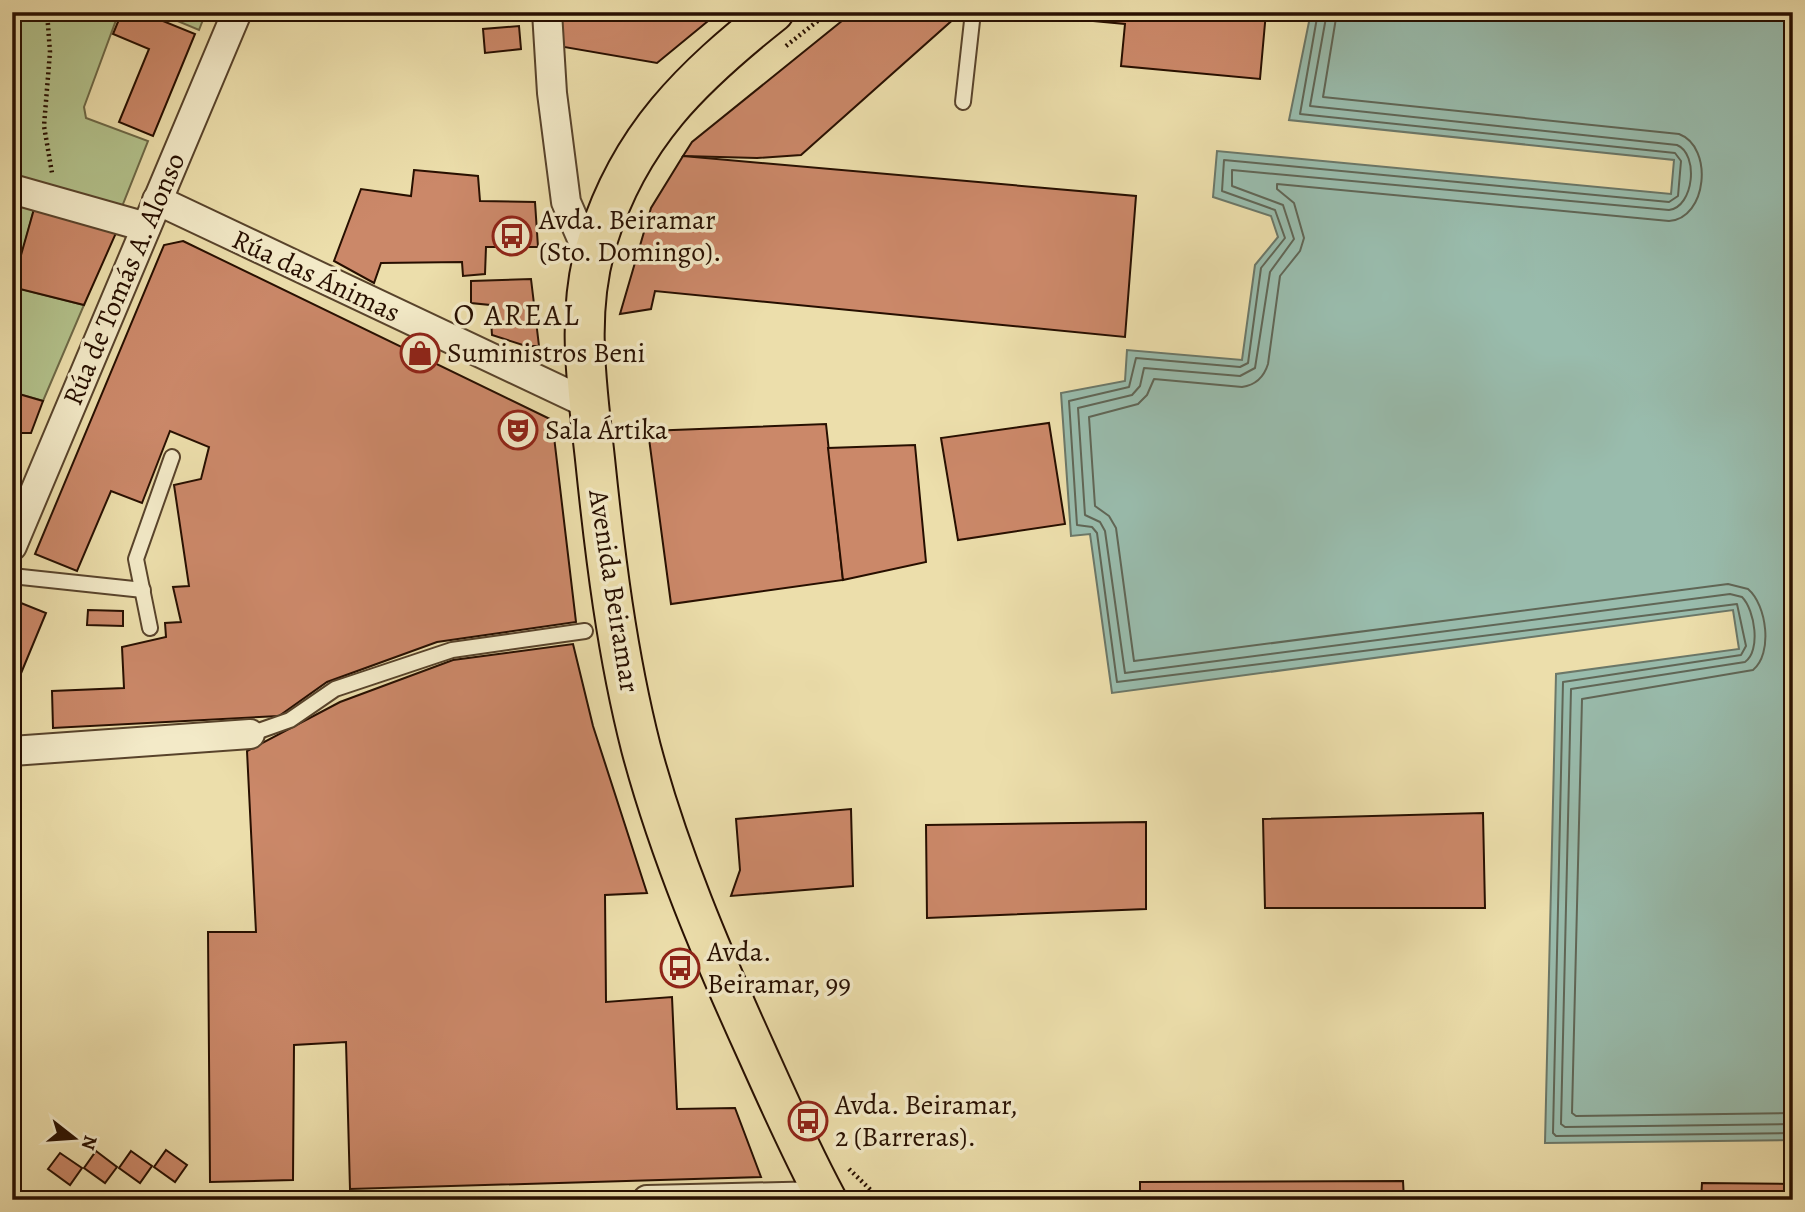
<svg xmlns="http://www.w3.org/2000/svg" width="1805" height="1212" viewBox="0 0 1805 1212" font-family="Alegreya,serif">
<rect width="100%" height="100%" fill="#ecdeab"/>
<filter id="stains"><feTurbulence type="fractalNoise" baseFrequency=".00286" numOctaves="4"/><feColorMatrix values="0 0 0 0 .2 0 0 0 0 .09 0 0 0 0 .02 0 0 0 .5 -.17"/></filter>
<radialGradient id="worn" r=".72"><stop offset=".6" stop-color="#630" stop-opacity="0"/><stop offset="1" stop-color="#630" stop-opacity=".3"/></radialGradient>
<g fill="#b3c28c" stroke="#6d6846" stroke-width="2">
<polygon points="12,12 119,12 84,107 86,118 148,141 121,209 12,177"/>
<polygon points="156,12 206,12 199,30"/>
<polygon points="12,203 34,209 13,287 84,305 43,401 12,392"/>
</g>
<polygon fill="#99bcad" stroke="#6b7768" stroke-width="2" points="1311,12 1793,12 1793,1140 1545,1143 1556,674 1739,649 1733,610 1112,693 1090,534 1071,536 1061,393 1125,381 1127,350 1242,360 1255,265 1278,237 1271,216 1213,197 1217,151 1671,194 1674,160 1289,120"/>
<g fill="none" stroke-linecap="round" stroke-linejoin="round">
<g stroke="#606656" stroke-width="2">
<polyline points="1318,12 1300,114 1675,153 1681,161 1678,196 1669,202 1224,160 1222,191 1275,210 1285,238 1261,268 1248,363 1240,367 1136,358 1129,387 1069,401 1077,525 1092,527 1097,533 1117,682 1737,604 1746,646 1741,655 1563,682 1553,1133 1556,1136 1793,1133"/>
<path d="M 1327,12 L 1310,106 L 1677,145 C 1699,154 1694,207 1669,210 L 1232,170 L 1232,186 L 1283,205 L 1294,239 L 1270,272 L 1255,368 L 1240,376 L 1144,368 L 1140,386 L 1132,395 L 1078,408 L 1085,515 L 1100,522 L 1105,531 L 1125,673 L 1730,594 L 1742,597 C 1755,610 1761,651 1745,662 L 1571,689 L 1561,1124 L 1565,1127 L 1793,1124"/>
<path d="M 1337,12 L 1323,97 L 1679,134 C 1714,147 1707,219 1669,221 L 1277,184 L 1277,189 L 1294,203 L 1304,238 L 1300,251 L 1280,276 L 1268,364 C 1264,377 1256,385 1242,387 L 1154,379 L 1147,395 L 1138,404 L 1089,417 L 1095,506 L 1109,516 L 1116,528 L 1134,661 L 1728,584 L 1748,589 C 1767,605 1773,654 1753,670 L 1582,699 L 1572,1113 L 1576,1116 L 1793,1113"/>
</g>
</g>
<g fill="#cb8869" stroke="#270f00" stroke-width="2">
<polygon points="122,12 141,12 195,34 153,136 119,122 149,49 113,34"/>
<polygon points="420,12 530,12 455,21"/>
<polygon points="559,12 719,12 657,63 564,47"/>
<polygon points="853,12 954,12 957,16 801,155 757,158 683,156 692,142"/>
<polygon points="1266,12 1260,79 1121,66 1125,24 1007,13"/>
<polygon points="519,26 521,49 485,53 483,29"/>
<polygon points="683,156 1136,196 1125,337 655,291 651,309 620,314 651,208"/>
<polygon points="414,170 478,176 480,201 535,202 538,247 486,247 485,274 463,276 462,262 381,263 374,283 334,261 361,189 411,196"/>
<polygon points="34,209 116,233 84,305 12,287"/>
<polygon points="183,241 552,420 576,622 437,642 327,682 279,716 53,728 52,691 124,688 122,647 166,637 165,623 181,622 173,587 189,586 174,485 201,479 209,447 170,431 142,503 111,491 77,571 35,554 164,245"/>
<polygon points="531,279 539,346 526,346 492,335 490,305 471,303 471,281"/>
<polygon points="12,392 43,401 31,433 12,433"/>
<polygon points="1049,423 1065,524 958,540 941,438"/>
<polygon points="826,424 843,580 671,604 648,431"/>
<polygon points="915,445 926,562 843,580 828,448"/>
<polygon points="12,453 20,454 12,476"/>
<polygon points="16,601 46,613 12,695 12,610"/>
<polygon points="88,610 123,611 123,626 87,625"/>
<polygon points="573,644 593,726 647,893 605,895 606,1002 672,997 677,1109 735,1108 761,1177 350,1189 346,1042 294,1045 293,1180 210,1182 208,932 256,932 247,751 340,702 453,660"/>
<polygon points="851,809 853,886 731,896 740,870 736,819"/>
<polygon points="1483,813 1485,908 1265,908 1263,819"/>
<polygon points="1146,822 1146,909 927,918 926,825"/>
<polygon points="166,1150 187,1165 175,1182 154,1167"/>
<polygon points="96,1151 117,1167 105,1183 84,1168"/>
<polygon points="131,1151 152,1166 140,1183 119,1168"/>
<polygon points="60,1153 82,1168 70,1185 48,1169"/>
<polygon points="1403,1181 1404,1200 1140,1200 1140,1182"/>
<polygon points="1702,1183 1793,1184 1793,1200 1701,1200"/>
</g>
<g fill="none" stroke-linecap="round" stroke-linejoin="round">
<defs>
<g id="service">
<polyline points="963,102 973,12"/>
<polyline points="12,576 143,590"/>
<polyline points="150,628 136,559 172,457"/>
<polyline points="250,734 290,720 335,689 452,650 585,631"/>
</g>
<g id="minor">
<polyline points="547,12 552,93 566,202 592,262"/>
<polyline points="12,189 146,227"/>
<polyline points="157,200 589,404"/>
<polyline points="12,546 237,12"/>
<polyline points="12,751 250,734"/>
<polyline points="647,1200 825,1196"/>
</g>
<path id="primary" d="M 774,12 C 692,77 630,136 598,239 C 575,311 587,386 595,459 C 605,556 617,654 641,748 C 669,853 712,954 757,1053 C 779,1102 801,1152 827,1200"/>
</defs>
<use href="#service" stroke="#58432b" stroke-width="18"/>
<use href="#minor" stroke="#58432b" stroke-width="32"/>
<use href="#primary" stroke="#270f00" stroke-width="42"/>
<g stroke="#270f00" stroke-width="4.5" stroke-dasharray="2 3.5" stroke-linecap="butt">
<polyline points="47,12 50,52 44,126 52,173"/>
<polyline points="786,46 829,12"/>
<polyline points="849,1169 881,1200"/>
</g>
<use href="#service" stroke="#f3eac8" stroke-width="14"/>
<use href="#minor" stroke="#f3eac8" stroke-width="28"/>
<use href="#primary" stroke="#ecdeab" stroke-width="38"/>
</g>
<defs>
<symbol id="bus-ring" viewBox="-11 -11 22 22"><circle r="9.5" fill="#f3eac8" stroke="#8f2418" stroke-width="1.5"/><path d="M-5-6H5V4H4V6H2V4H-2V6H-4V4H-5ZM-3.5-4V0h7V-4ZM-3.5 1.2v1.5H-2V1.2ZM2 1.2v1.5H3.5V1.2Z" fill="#8f2418"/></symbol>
<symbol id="shop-ring" viewBox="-11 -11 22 22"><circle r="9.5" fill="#f3eac8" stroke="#8f2418" stroke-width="1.5"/><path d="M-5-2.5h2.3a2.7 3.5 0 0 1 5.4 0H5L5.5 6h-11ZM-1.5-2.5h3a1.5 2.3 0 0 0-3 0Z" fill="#8f2418"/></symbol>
<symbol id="theatre-ring" viewBox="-11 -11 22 22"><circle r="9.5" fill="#f3eac8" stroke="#8f2418" stroke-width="1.5"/><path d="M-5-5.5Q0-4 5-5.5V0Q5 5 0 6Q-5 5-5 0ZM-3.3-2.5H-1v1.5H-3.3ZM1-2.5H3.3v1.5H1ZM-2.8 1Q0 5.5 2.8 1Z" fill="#8f2418"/></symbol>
</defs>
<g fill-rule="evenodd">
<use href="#bus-ring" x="490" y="214" width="44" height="44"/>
<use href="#shop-ring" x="398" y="331" width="44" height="44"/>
<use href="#theatre-ring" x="496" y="408" width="44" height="44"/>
<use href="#bus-ring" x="658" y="946" width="44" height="44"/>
<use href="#bus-ring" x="786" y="1099" width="44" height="44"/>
</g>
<g text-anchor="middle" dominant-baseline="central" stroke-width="7" stroke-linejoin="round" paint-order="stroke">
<g font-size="28" fill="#270f00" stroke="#f3eac8" text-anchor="start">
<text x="539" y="220">Avda. Beiramar<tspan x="539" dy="32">(Sto. Domingo).</tspan></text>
<text x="447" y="353">Suministros Beni</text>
<text x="545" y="430">Sala Ártika</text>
<text x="707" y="952">Avda.<tspan x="707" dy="32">Beiramar, 99</tspan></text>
<text x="835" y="1105">Avda. Beiramar,<tspan x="835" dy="32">2 (Barreras).</tspan></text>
</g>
<g font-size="28" fill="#270f00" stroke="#f3eac8">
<text transform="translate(316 276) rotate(25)">Rúa das Ánimas</text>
<text transform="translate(124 279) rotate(-67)">Rúa de Tomás A. Alonso</text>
<text transform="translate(614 591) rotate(81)">Avenida Beiramar</text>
</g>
<g font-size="30" letter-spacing="2" fill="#270f00" stroke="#f3eac8">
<text x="517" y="315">O AREAL</text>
</g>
</g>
<rect width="1805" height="1212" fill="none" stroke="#ecdeab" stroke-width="42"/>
<rect x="14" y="14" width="1777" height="1184" fill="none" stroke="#270f00" stroke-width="3.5"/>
<rect x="21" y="21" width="1763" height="1170" fill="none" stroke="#270f00" stroke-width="2"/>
<g transform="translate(74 1138) rotate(107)" stroke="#f3eac8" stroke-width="5" paint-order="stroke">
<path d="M0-5L12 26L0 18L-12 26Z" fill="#270f00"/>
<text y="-10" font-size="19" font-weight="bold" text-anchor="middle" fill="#270f00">N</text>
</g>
<rect width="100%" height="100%" filter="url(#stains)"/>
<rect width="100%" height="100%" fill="url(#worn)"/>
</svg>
